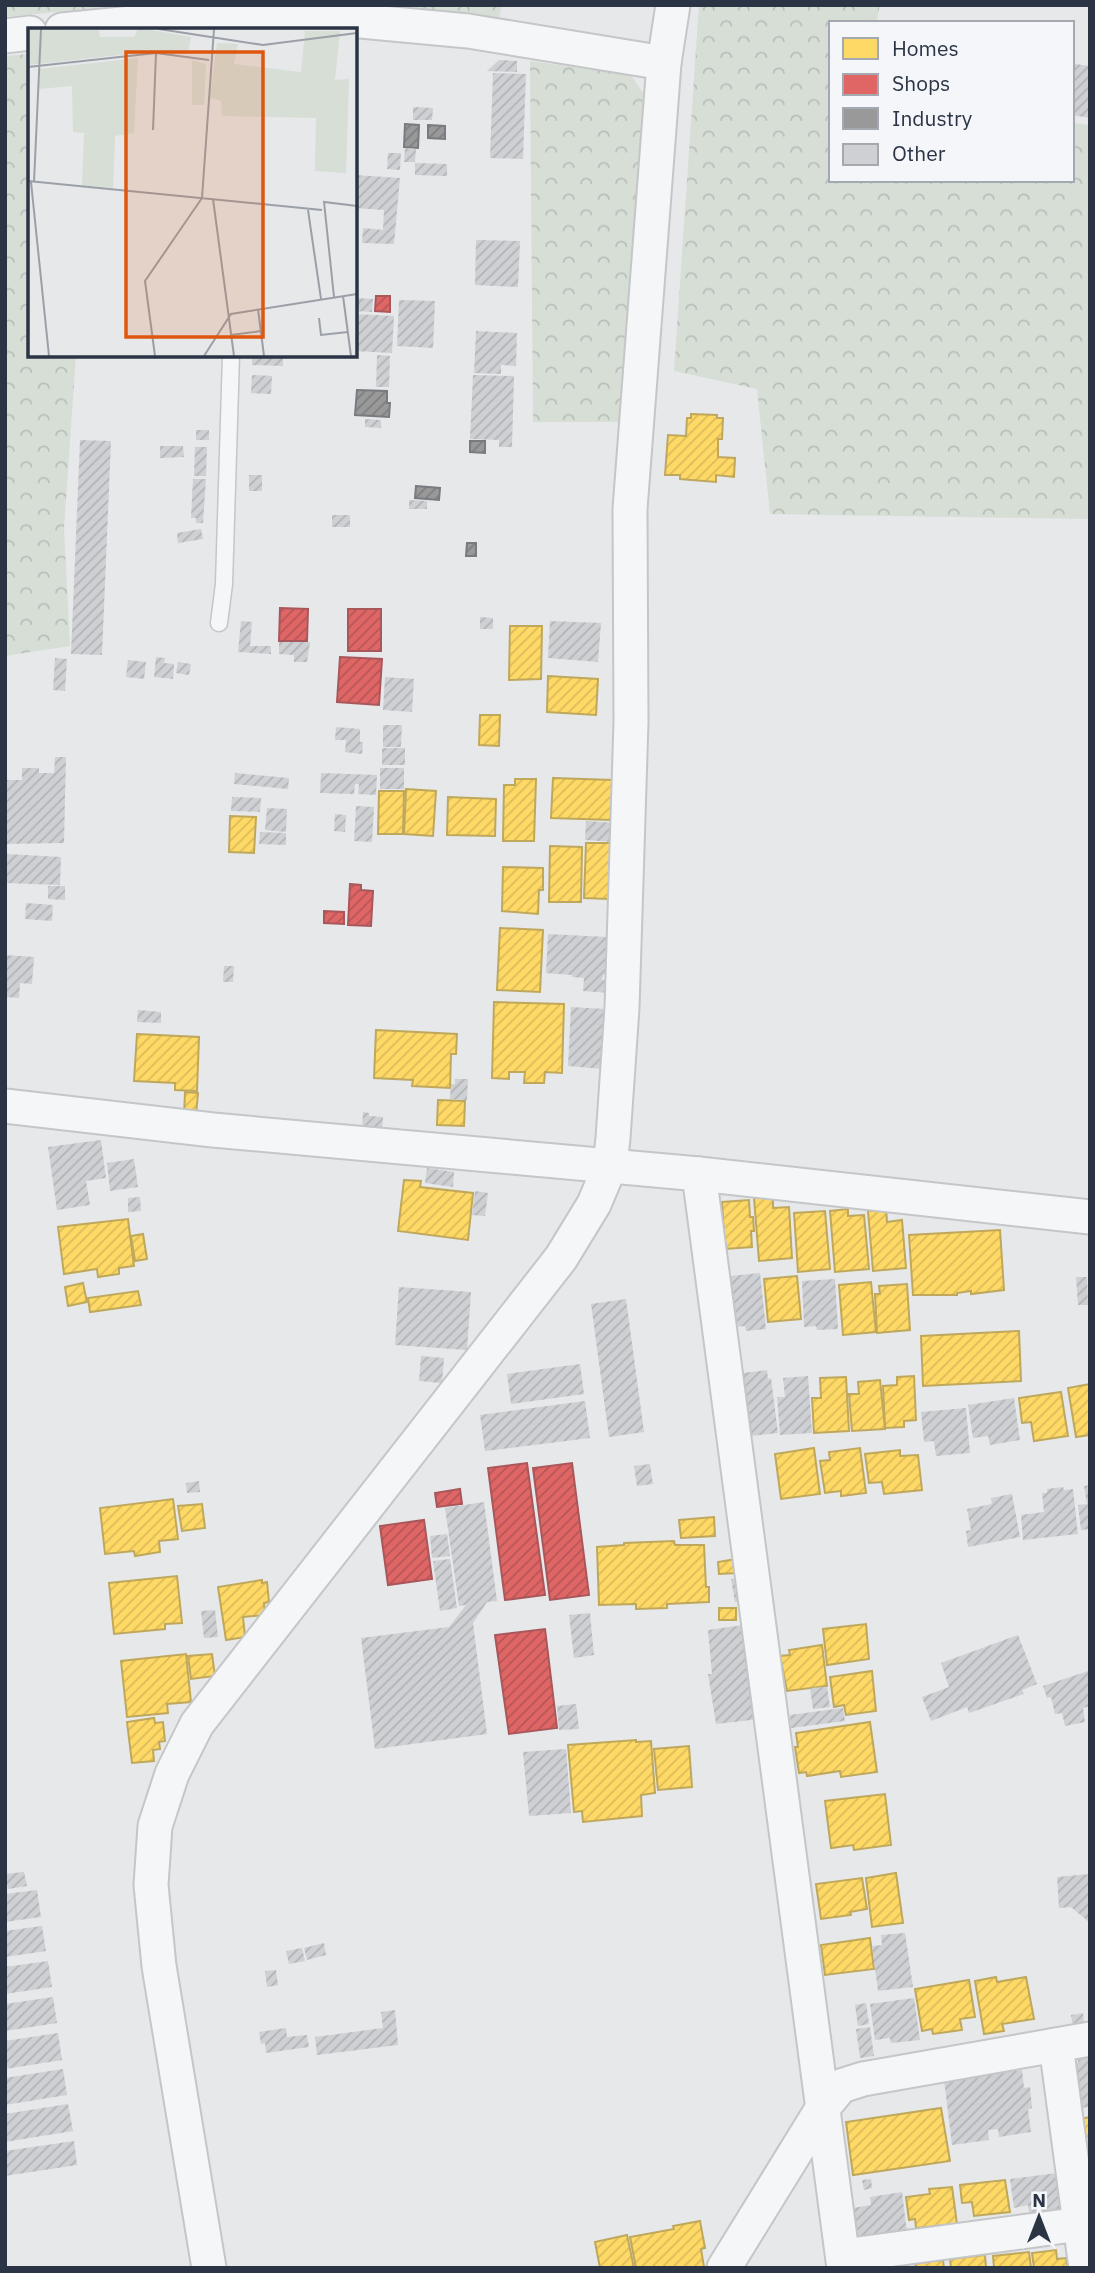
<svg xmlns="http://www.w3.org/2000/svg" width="1095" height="2273" viewBox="0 0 1095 2273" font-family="'IBM Plex Sans',sans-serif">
<defs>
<pattern id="forest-crowns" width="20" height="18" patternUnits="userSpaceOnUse" patternTransform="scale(1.75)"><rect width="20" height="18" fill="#d6ded6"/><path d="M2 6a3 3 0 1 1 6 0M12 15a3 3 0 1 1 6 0" fill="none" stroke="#b8bfb9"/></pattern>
<pattern id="homes-hatch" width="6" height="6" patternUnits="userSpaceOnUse" patternTransform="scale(1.75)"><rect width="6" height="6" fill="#ffd966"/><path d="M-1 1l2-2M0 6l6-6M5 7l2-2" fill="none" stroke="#dbbb5a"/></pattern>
<pattern id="shops-hatch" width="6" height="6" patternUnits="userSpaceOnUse" patternTransform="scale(1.75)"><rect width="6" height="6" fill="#e06666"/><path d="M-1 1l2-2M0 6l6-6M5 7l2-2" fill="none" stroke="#b65556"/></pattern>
<pattern id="industry-hatch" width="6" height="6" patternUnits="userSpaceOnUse" patternTransform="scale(1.75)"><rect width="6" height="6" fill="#999"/><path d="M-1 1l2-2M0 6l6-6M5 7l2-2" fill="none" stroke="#7d7e7f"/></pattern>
<pattern id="building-hatch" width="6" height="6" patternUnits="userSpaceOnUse" patternTransform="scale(1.75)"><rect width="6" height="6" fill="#ced0d3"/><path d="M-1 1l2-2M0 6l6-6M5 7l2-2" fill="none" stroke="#b1b3b6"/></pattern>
</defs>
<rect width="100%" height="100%" fill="#e6e8ea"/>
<g fill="url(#forest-crowns)">
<polygon points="5,5 124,5 5,17"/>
<polygon points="393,5 502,5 499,18"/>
<polygon points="699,5 880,5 876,23 831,23 831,180 1072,180 1072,123 1090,125 1090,519 770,514 757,389 674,371"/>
<polygon points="30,54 30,355 76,355 64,528 70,646 5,656 5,56"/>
<polygon points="530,61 631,75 643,93 626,422 533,422"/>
</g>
<g fill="url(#homes-hatch)" stroke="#bfa85c" stroke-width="2">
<polygon points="691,414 717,415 717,418 723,418 722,439 718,439 718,457 735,458 734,477 716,475 716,482 680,479 680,475 665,475 668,435 686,436 687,418 691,418"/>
<polygon points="510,626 542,626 541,679 509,680"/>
<polygon points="548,676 598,679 596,715 547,712"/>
<polygon points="480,715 500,715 499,746 479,745"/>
<polygon points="553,778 613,780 612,820 551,818"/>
<polygon points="515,779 536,779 534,841 503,841 504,785 515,785"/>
<polygon points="406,789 436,791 433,836 404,834"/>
<polygon points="379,791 404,791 403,834 378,834"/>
<polygon points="448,797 496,799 495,836 447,835"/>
<polygon points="230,816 256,817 254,853 229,852"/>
<polygon points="586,843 611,843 609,899 584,898"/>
<polygon points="550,846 582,847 581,902 549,902"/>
<polygon points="503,867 543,868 543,890 539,890 538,914 502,911"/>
<polygon points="500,928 543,930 540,992 497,990"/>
<polygon points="494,1002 564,1004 562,1073 545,1072 544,1083 524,1083 525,1072 509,1072 509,1079 492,1078"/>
<polygon points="376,1030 457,1034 456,1054 451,1054 450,1088 412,1086 413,1080 374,1078"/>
<polygon points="137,1034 199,1037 197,1091 175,1090 175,1083 134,1081"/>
<polygon points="185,1092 198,1093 196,1115 184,1115"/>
<polygon points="438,1100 465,1101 464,1126 437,1125"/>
<polygon points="404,1180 421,1181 420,1187 473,1193 468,1240 398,1231"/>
<polygon points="773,1197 773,1208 789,1207 792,1258 759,1261 754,1198"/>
<polygon points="749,1200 750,1217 753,1217 754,1231 751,1231 752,1247 725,1249 722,1202"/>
<polygon points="848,1209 848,1216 864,1215 869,1269 835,1272 830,1211"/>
<polygon points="886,1209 887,1222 902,1220 906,1268 873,1271 868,1211"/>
<polygon points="825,1211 830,1269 798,1272 794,1213"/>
<polygon points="128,1219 134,1266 119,1268 119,1274 98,1277 97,1269 64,1274 58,1227"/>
<polygon points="1000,1230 1004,1290 971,1294 971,1291 957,1293 957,1295 913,1295 909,1235"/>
<polygon points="143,1234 147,1259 135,1261 131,1236"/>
<polygon points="797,1276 801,1319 768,1322 764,1279"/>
<polygon points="871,1282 876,1332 843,1335 839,1285"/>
<polygon points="83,1283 87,1302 68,1306 65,1287"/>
<polygon points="907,1284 910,1330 877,1333 875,1294 880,1294 879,1286"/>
<polygon points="138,1291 141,1305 90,1312 88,1298"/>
<polygon points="1019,1331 1021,1381 923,1386 921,1336"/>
<polygon points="914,1376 916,1420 904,1421 904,1427 885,1428 883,1386 897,1385 897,1377"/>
<polygon points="846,1377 849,1431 814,1433 812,1398 821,1398 820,1378"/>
<polygon points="880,1380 885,1429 852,1431 849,1394 859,1394 858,1382"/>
<polygon points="1090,1384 1090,1435 1076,1437 1068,1388"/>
<polygon points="1061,1392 1068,1436 1034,1441 1031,1422 1022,1423 1019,1398"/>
<polygon points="814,1448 820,1494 781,1499 775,1454"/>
<polygon points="860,1448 866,1493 841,1496 841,1491 825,1493 820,1461 830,1460 829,1452"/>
<polygon points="900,1450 900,1456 918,1455 922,1490 884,1494 882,1482 869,1483 865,1454"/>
<polygon points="173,1499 178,1539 159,1541 160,1552 135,1556 134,1551 105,1554 100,1508"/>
<polygon points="202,1504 205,1528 182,1531 178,1506"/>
<polygon points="714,1517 715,1536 681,1538 679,1520"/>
<polygon points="674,1541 675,1545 704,1545 706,1587 709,1587 709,1602 667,1604 667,1608 636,1609 636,1604 599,1605 597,1547 624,1545 624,1543"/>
<polygon points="736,1559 737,1573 719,1574 718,1562"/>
<polygon points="177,1576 182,1623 165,1624 165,1629 114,1634 109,1583"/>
<polygon points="262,1580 262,1583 267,1582 269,1602 264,1603 265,1615 243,1617 245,1637 226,1640 218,1587"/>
<rect x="719" y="1608" width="17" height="12"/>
<polygon points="866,1624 869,1659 827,1665 823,1629"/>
<polygon points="822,1645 827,1686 787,1691 780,1656 790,1655 789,1650"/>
<polygon points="186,1654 191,1702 167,1704 168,1713 127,1717 121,1661"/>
<polygon points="212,1654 215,1676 191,1679 188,1656"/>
<polygon points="872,1671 876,1711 846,1715 844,1705 834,1707 830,1677"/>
<polygon points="154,1718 155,1723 163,1722 165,1741 159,1742 160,1749 153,1750 154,1761 132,1763 127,1722"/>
<polygon points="870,1722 877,1772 841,1777 840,1771 807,1776 806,1772 799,1773 795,1747 798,1747 796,1733"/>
<polygon points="636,1740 636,1742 651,1741 655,1793 641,1795 642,1816 583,1822 582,1811 574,1812 568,1745"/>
<polygon points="689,1746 692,1787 658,1790 654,1749"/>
<polygon points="885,1794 891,1845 854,1850 853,1845 831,1848 825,1801"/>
<polygon points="896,1873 903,1923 872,1927 866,1878"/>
<polygon points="862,1878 867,1909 850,1912 851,1915 821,1919 816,1884"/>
<polygon points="870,1938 874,1969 825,1975 821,1945"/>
<polygon points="996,1977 997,1982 1026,1977 1034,2019 1002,2024 1004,2031 984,2034 975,1981"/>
<polygon points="969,1980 975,2017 960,2019 962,2030 933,2034 932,2029 922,2031 915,1989"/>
<polygon points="941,2108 950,2161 853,2175 846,2122"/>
<polygon points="1090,2117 1090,2145 1084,2146 1080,2119"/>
<polygon points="1005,2180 1010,2212 974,2216 972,2202 962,2203 960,2185"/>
<polygon points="952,2187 957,2224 916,2228 915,2219 909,2220 906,2197 930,2194 929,2189"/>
<polygon points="700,2221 705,2248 701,2249 704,2267 636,2268 630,2237 674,2229 673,2226"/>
<polygon points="627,2235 634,2268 600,2268 595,2242"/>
<polygon points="1056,2250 1057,2259 1066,2258 1068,2268 1034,2268 1032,2253"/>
<polygon points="1029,2252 1031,2268 994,2268 993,2256"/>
<polygon points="985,2255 986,2268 951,2268 950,2259"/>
<polygon points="943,2260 944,2268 916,2268 915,2263"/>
</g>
<g fill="url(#shops-hatch)" stroke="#aa575c" stroke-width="2">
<polygon points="376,296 390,296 390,312 375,311"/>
<polygon points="280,608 308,609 307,641 279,641"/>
<rect x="348" y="609" width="33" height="42"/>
<polygon points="340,657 382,659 379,705 337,702"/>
<polygon points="350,884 361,885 361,890 373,891 371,926 348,925"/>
<polygon points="324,911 344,912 344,924 324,923"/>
<polygon points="527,1463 545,1595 505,1600 488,1468"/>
<polygon points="572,1463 589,1595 550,1600 533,1468"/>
<polygon points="460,1489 462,1504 437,1507 435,1493"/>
<polygon points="424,1520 432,1579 388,1585 380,1526"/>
<polygon points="545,1629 557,1728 509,1734 495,1635"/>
</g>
<g fill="url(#industry-hatch)" stroke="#787b80" stroke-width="2">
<polygon points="405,124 419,125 418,148 404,147"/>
<polygon points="428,125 445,126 445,139 428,138"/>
<polygon points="357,390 387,391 387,403 390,403 389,417 355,415"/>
<polygon points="470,441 485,441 485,453 470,452"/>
<polygon points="416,486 440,488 439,500 415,498"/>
<polygon points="467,543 476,543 476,556 466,556"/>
</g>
<g fill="url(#building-hatch)">
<polygon points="499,60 517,61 517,72 487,71"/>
<polygon points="1075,64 1090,66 1090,118 1072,115 1072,84"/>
<polygon points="493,73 526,74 523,159 490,158"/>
<polygon points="413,107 433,108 432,120 413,120"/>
<polygon points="405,148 416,149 415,162 404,162"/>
<polygon points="388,153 401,153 400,170 387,169"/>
<polygon points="415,163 447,164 447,176 415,175"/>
<polygon points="355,175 400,178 394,244 362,243 363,228 383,230 384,210 355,208"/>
<polygon points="476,240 520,241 518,287 475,285"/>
<polygon points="356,298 373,299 372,312 355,311"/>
<polygon points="399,300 435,301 433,348 397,346"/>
<polygon points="355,314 394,316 392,353 355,351"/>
<polygon points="476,331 517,333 516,366 501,365 501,374 474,373"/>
<polygon points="252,355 283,355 283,366 252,365"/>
<polygon points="377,355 390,356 389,387 376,387"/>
<polygon points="252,375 272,376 271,394 251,393"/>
<polygon points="473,375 514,376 512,447 499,447 499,440 470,439"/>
<polygon points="365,419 381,420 381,428 365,427"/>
<rect x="196" y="430" width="13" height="10"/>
<polygon points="80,440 111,441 102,655 71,654"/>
<polygon points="160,446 183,446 184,457 160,458"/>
<polygon points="195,447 207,447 206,476 194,476"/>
<rect x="249" y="475" width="13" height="16"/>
<polygon points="193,479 206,479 203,523 196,523 196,518 191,518"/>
<polygon points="409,500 427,501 427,509 409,509"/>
<rect x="332" y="515" width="18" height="12"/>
<polygon points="201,529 203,539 178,543 177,533"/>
<polygon points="480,617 493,618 493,629 480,629"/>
<polygon points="241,621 252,622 250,646 271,646 271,654 238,652"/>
<polygon points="550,621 601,623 598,662 548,658"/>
<polygon points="279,642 310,642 307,662 294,662 294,655 279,654"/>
<polygon points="156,657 165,658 164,663 174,664 173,679 154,677"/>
<polygon points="55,658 67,659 65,691 53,690"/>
<polygon points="128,660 146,662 144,679 126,677"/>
<polygon points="178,662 191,664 189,675 176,673"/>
<polygon points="385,677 414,679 412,712 383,710"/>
<polygon points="383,725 402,725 401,747 383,747"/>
<polygon points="336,727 360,729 360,742 363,742 362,754 345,752 346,740 335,740"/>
<rect x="382" y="748" width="23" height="17"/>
<polygon points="55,757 66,757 64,843 5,844 6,780 22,780 22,768 39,768 39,773 54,773"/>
<rect x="380" y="768" width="24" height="21"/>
<polygon points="235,773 289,778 288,789 234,784"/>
<polygon points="321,773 377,775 376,795 358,794 359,784 355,784 354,794 320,793"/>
<polygon points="232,797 261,798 260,812 231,811"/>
<polygon points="356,806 374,807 372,842 354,841"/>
<polygon points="267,808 287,809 286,832 265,830"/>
<polygon points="335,814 346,815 345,832 334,831"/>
<polygon points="586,821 616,823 615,842 585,840"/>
<polygon points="260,832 286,833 286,845 259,844"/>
<polygon points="7,854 61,857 60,885 5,883"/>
<polygon points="48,886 65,886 65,900 48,899"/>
<polygon points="26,903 53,905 52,921 25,919"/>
<polygon points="548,934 607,937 606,950 612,951 611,975 603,975 602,980 611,980 610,993 583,991 584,978 572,977 572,975 546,973"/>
<polygon points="5,955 34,957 32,984 20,983 19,998 5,997"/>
<polygon points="224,966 234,966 233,982 223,982"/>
<polygon points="571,1007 606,1009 603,1069 568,1066"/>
<polygon points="138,1010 161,1012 161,1023 137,1022"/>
<polygon points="455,1079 468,1079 467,1100 450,1099 451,1084 455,1084"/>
<polygon points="363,1112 369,1113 369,1116 383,1117 382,1134 362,1133"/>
<polygon points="101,1140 106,1178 86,1181 90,1205 57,1210 48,1147"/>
<polygon points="134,1159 138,1187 110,1191 107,1163"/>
<polygon points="427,1168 454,1172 453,1187 425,1183"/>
<polygon points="475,1191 488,1193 485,1216 472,1215"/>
<polygon points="140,1197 141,1211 128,1212 128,1198"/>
<polygon points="760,1273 766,1329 746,1331 745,1326 735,1327 730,1276"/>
<polygon points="1076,1277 1087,1277 1088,1305 1078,1305"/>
<polygon points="835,1279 838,1329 817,1330 816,1326 804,1327 802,1281"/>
<polygon points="399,1287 471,1292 467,1350 395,1345"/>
<polygon points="626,1299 644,1432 609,1437 591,1304"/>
<polygon points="421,1356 444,1358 442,1383 419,1381"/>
<polygon points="580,1364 584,1394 511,1404 507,1374"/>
<polygon points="767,1370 768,1379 771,1378 778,1433 751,1436 743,1373"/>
<polygon points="808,1376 812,1433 780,1435 777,1397 785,1397 783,1378"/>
<polygon points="1014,1398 1020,1440 990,1445 988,1436 973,1438 968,1405"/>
<polygon points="585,1401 590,1438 485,1451 480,1415"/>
<polygon points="966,1408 970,1453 936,1456 934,1441 924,1442 921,1412"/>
<polygon points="650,1464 653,1484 637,1486 634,1466"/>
<polygon points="199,1481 200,1492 187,1493 186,1483"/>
<polygon points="1090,1485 1090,1529 1081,1530 1078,1505 1087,1504 1084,1486"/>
<polygon points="1063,1487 1064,1490 1073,1489 1078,1534 1023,1540 1021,1515 1044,1512 1042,1493 1047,1493 1047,1489"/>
<polygon points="1012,1494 1020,1537 968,1547 966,1531 971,1530 967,1509 992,1504 991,1498"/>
<polygon points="484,1502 497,1601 487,1602 473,1623 487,1734 375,1749 361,1638 449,1627 466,1605 459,1606 445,1508"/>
<polygon points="447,1534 450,1556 432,1558 430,1536"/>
<polygon points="450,1559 457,1608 440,1611 433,1561"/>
<polygon points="742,1577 745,1601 735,1602 731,1579"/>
<polygon points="215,1610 218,1637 204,1638 201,1611"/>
<polygon points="590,1613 594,1655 574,1658 569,1615"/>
<polygon points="751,1624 760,1719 716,1724 708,1674 712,1674 708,1630"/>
<polygon points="1018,1635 1037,1684 1022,1690 1024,1694 969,1713 967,1707 931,1721 922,1697 949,1687 941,1663"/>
<polygon points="1088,1671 1090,1706 1083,1708 1085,1722 1065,1726 1062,1713 1055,1714 1051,1697 1047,1698 1043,1686"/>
<polygon points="827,1687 830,1707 813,1709 810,1688"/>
<polygon points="576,1704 579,1729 559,1730 557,1706"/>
<polygon points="843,1708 845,1721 791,1728 790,1715"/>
<polygon points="566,1749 571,1813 529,1816 523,1752"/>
<polygon points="24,1872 27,1886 8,1889 5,1874"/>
<polygon points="1090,1874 1090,1923 1071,1907 1059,1908 1057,1877"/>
<polygon points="37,1890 41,1917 5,1922 5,1894"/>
<polygon points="42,1926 46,1951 5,1957 5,1931"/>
<polygon points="905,1933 913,1987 878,1991 872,1946 882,1945 881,1935"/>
<polygon points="324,1943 326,1955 307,1960 304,1948"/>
<polygon points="302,1948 305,1961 289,1964 286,1951"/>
<polygon points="48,1961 52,1987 5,1994 5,1967"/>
<polygon points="276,1970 278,1985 267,1987 265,1971"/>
<polygon points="53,1997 57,2023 5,2031 5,2004"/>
<polygon points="914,1998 920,2040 891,2043 890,2038 875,2040 870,2004"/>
<polygon points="866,2003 869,2024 858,2026 855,2005"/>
<polygon points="395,2010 398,2045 317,2055 315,2037 383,2028 381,2012"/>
<polygon points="1083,2013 1084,2023 1073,2026 1071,2015"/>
<polygon points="870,2027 874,2056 860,2058 856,2029"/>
<polygon points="286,2028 287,2037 307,2035 309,2047 266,2053 265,2043 261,2044 259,2032"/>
<polygon points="58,2033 62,2060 5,2069 5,2041"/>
<polygon points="1090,2056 1090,2107 1079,2108 1074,2063 1078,2063 1078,2058"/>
<polygon points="63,2069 67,2095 5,2105 5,2078"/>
<polygon points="1022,2070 1024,2088 1030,2087 1032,2108 1028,2109 1031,2132 999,2137 998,2129 988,2130 989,2140 952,2145 944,2080"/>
<polygon points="68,2104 73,2131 5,2142 5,2114"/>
<polygon points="74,2141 77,2165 5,2176 5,2151"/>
<polygon points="1057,2173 1062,2210 1030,2215 1028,2205 1014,2208 1010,2179"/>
<polygon points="871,2179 872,2188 864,2190 862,2180"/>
<polygon points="902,2192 907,2233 857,2239 853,2208 871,2205 870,2197"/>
</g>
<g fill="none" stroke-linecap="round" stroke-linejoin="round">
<defs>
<polyline id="lane" points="219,623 224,584 231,355"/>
<g id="street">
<polyline points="62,30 242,12 339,19 468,31 664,63"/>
<polyline points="5,36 30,33"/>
<polyline points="5,1106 213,1130 699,1174 1090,1217"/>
<polyline points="699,1174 844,2268"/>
<polyline points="1056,2045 1086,2268"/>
<polyline points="843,2256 1080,2224"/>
<polyline points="209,2268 159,1966 151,1885 155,1826 172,1774 197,1724 561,1258 594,1204 610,1166 613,1138 622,1008 631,722 630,509 664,63 673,5"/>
<polyline points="724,2268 822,2109 841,2086 863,2079 1090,2039"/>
</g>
</defs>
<use href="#lane" stroke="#c4c6c8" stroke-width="19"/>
<use href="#street" stroke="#c4c6c8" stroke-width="37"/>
<use href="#lane" stroke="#f5f6f7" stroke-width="16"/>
<use href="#street" stroke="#f5f6f7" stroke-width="33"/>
</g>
<g transform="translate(28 28)">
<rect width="329" height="329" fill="#e6e8ea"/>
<path d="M 0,1 L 71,2 L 72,9 L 106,9 L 110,1 L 118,1 L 163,9 L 160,26 L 128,23 L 0,37 ZM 277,3 L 312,3 L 307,52 L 321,51 L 318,145 L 287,143 L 288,90 L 194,88 L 193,73 L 182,70 L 189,15 L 210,16 L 206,36 L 273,44 ZM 110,30 L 106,105 L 87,108 L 85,160 L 54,157 L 56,105 L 45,104 L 44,58 L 11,61 L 12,41 ZM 164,32 L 178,36 L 176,77 L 164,77 Z" fill="#d6ded6"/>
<path fill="none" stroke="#9ba0a8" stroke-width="2" d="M 131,1 L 235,17 L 329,5M 0,39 L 128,25 L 181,32M 125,102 L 128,25M 0,153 L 294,182M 3,154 L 21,328M 6,154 L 13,1M 185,171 L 206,328M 280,182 L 293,271M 315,268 L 323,328M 306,269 L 296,174 L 329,178M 230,281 L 236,328M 291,290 L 293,307 L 320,304M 203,307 L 233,303M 127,328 L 117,253 L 174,170 L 186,1M 176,328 L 203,286 L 329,266"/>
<path fill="#df570f" fill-opacity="0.15" stroke="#df570f" stroke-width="3.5" d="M 98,24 L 235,24 L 235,309 L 98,309 Z"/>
<rect width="329" height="329" fill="none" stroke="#2b3445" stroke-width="3.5"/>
</g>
<rect width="1095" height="2273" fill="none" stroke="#2b3445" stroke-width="14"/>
<rect x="829" y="21" width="245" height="161" fill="#f4f6f9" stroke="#a4a8b1" stroke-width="2"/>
<rect x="843" y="38" width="35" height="21" fill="#ffd966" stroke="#a4a8b1" stroke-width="2"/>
<text x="892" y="56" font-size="21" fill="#2b3445">Homes</text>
<rect x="843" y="74" width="35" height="21" fill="#e06666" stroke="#a4a8b1" stroke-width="2"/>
<text x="892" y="91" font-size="21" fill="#2b3445">Shops</text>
<rect x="843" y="108" width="35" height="21" fill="#999999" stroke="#a4a8b1" stroke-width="2"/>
<text x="892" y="126" font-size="21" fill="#2b3445">Industry</text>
<rect x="843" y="144" width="35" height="21" fill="#ced0d3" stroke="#a4a8b1" stroke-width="2"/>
<text x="892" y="161" font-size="21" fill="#2b3445">Other</text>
<g transform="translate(1039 2217)" stroke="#f4f6f9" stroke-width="5" paint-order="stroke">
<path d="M0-5L12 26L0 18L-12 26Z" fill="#2b3445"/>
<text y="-10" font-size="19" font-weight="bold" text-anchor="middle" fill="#2b3445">N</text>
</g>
</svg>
